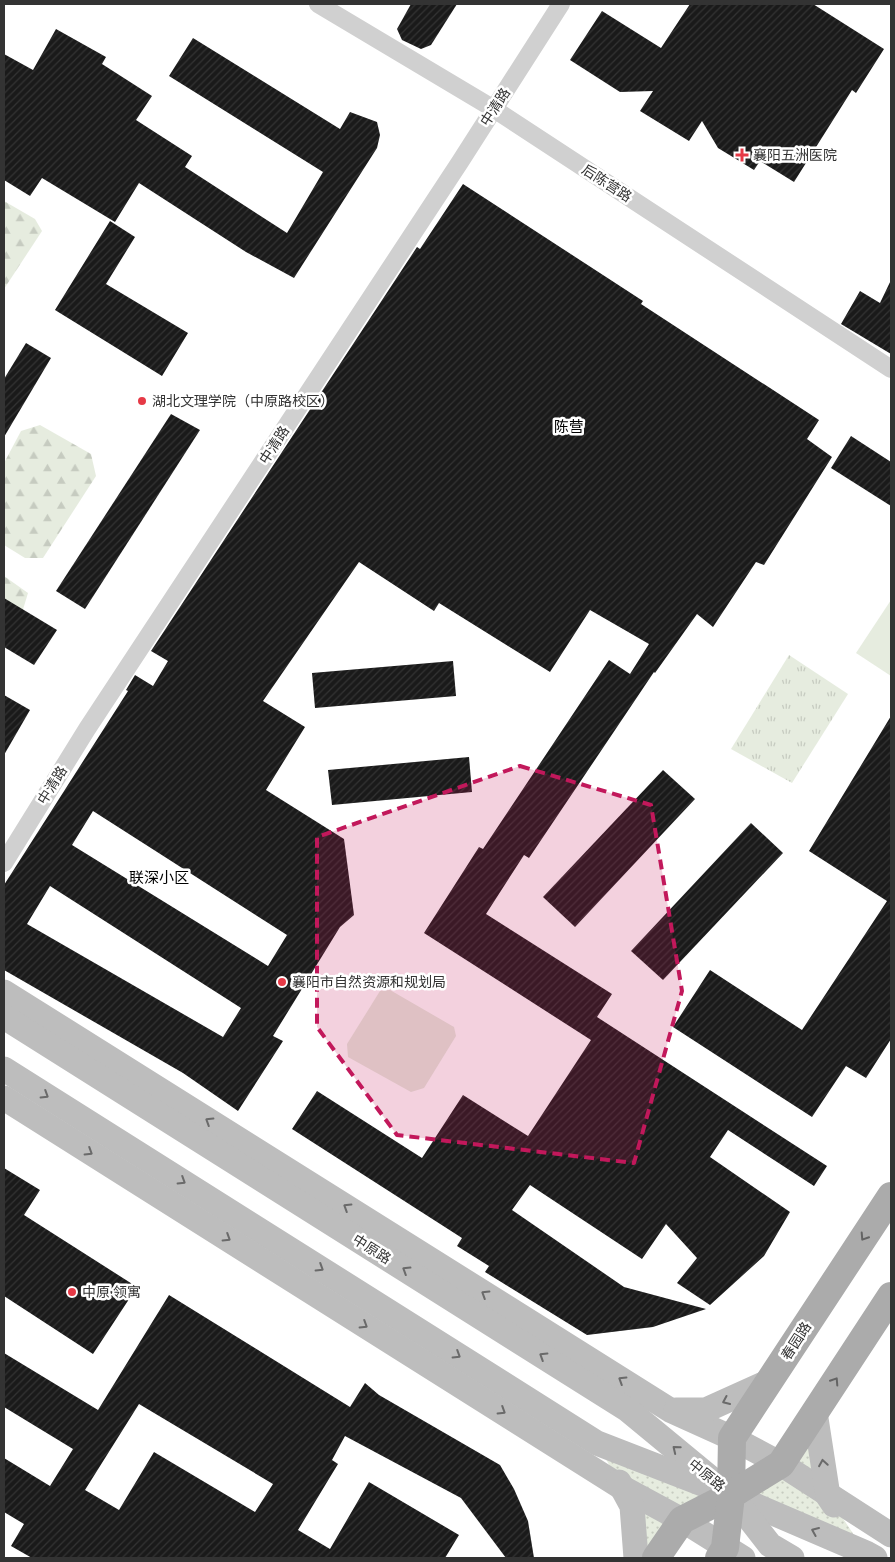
<svg xmlns="http://www.w3.org/2000/svg" width="895" height="1562" viewBox="0 0 895 1562" font-family="Poppins,'Noto Sans SC',sans-serif">
<defs>
<pattern id="forest-firs" width="22" height="20" patternUnits="userSpaceOnUse" patternTransform="scale(1.25)"><rect width="22" height="20" fill="#e6ecdf"/><path d="M5 1l3.5 6h-7zM16 11l3.5 6h-7z" fill="#c6cbc0"/></pattern>
<pattern id="park-tufts" width="24" height="20" patternUnits="userSpaceOnUse" patternTransform="scale(1.25)"><rect width="24" height="20" fill="#e6ecdf"/><path d="M3 7l-1-3M5 7V3M7 7l1-3M15 17l-1-3M17 17v-4M19 17l1-3" fill="none" stroke="#c6cbc0"/></pattern>
<pattern id="garden-dots" width="8" height="8" patternUnits="userSpaceOnUse" patternTransform="scale(1.25)"><rect width="8" height="8" fill="#e6ecdf"/><path d="M2 2h.1M6 6h.1" fill="none" stroke="#c6cbc0" stroke-width="1.8" stroke-linecap="round"/></pattern>
<pattern id="building-hatch" width="6" height="6" patternUnits="userSpaceOnUse" patternTransform="scale(1.25)"><rect width="6" height="6" fill="#1a1a1a"/><path d="M-1 1l2-2M0 6l6-6M5 7l2-2" fill="none" stroke="#333"/></pattern>
</defs>
<rect width="100%" height="100%" fill="#fff"/>
<g fill="#e6ecdf">
<polygon points="891,600 891,676 856,653"/>
<polygon points="390,990 454,1027 456,1036 424,1088 411,1092 348,1057 347,1044 380,991"/>
</g>
<g fill="url(#forest-firs)">
<polygon points="4,201 35,219 42,231 4,289"/>
<polygon points="40,425 91,454 96,476 43,558 25,558 4,545 4,463 21,431"/>
<polygon points="4,576 28,593 15,636 4,642"/>
</g>
<polygon fill="url(#park-tufts)" points="789,655 848,694 792,783 731,749"/>
<polygon fill="url(#garden-dots)" points="815,1412 828,1496 866,1553 731,1495 636,1558 632,1506 597,1443 731,1494"/>
<g fill="url(#building-hatch)" fill-rule="evenodd">
<polygon points="411,4 457,4 431,45 421,49 402,40 397,29"/>
<polygon points="690,4 813,4 884,49 856,93 852,90 794,182 760,161 754,170 718,148 702,121 689,141 640,111 653,91 620,92 570,60 602,11 661,48"/>
<polygon points="56,29 106,57 102,64 152,96 136,120 192,156 185,167 287,233 323,172 169,76 193,38 340,129 350,112 377,122 380,135 377,148 294,278 246,252 139,183 115,222 42,178 30,196 4,180 4,54 33,70"/>
<path d="M 463,184 L 643,301 L 641,304 L 819,420 L 807,439 L 832,457 L 764,565 L 756,562 L 713,627 L 697,614 L 655,673 L 654,672 L 529,858 L 524,855 L 486,914 L 612,994 L 597,1017 L 827,1166 L 814,1186 L 728,1130 L 710,1157 L 790,1212 L 764,1256 L 710,1305 L 677,1283 L 697,1258 L 666,1224 L 642,1259 L 530,1185 L 512,1210 L 624,1287 L 706,1309 L 653,1327 L 587,1335 L 485,1272 L 489,1266 L 457,1246 L 462,1238 L 292,1129 L 317,1091 L 422,1158 L 463,1095 L 528,1136 L 591,1040 L 424,933 L 479,847 L 483,849 L 609,660 L 630,674 L 649,644 L 590,610 L 550,672 L 439,603 L 434,611 L 359,562 L 263,701 L 305,727 L 266,790 L 344,839 L 354,915 L 340,927 L 273,1036 L 283,1041 L 238,1111 L 183,1073 L 4,970 L 4,885 L 128,691 L 126,690 L 135,675 L 153,686 L 168,661 L 151,651 L 417,247 L 420,249 ZM 93,811 L 287,935 L 268,966 L 72,845 ZM 50,886 L 241,1008 L 223,1037 L 27,924 Z"/>
<polygon points="110,221 135,237 106,284 188,333 162,376 55,310"/>
<polygon points="891,280 891,354 841,324 860,291 880,303"/>
<polygon points="26,343 51,358 4,437 4,379"/>
<polygon points="171,414 200,430 85,609 56,591"/>
<polygon points="851,436 891,462 891,506 831,468"/>
<polygon points="4,598 57,630 34,665 4,647"/>
<polygon points="453,661 456,696 315,708 312,673"/>
<polygon points="4,695 30,710 4,755"/>
<polygon points="891,716 891,1039 866,1078 846,1066 812,1117 673,1027 710,970 802,1030 887,901 809,851"/>
<polygon points="469,757 472,792 332,805 328,770"/>
<polygon points="663,770 695,799 575,927 543,897"/>
<polygon points="751,823 783,853 663,980 631,951"/>
<polygon points="4,1168 40,1190 24,1215 137,1287 93,1354 4,1296"/>
<path d="M 169,1295 L 350,1407 L 365,1383 L 379,1395 L 500,1465 L 514,1489 L 528,1521 L 534,1558 L 506,1558 L 461,1498 L 345,1436 L 332,1460 L 338,1464 L 298,1530 L 330,1549 L 369,1482 L 459,1535 L 445,1558 L 32,1558 L 11,1546 L 24,1524 L 4,1512 L 4,1458 L 50,1486 L 73,1449 L 4,1407 L 4,1353 L 98,1410 ZM 139,1404 L 273,1484 L 255,1512 L 154,1452 L 119,1510 L 85,1490 Z"/>
</g>
<g fill="none" stroke-linecap="round" stroke-linejoin="round">
<g stroke="#d0d0d0" stroke-width="18">
<polyline points="318,4 494,109 891,369"/>
<polyline points="4,863 87,729 460,162 561,4"/>
</g>
<g stroke="#bdbdbd" stroke-width="25">
<polyline points="4,992 670,1410 732,1438 781,1464 891,1535"/>
<polyline points="4,1017 628,1410 731,1495 866,1553 875,1558"/>
<polyline points="4,1069 597,1443 731,1495 770,1545 792,1558"/>
<polyline points="4,1098 621,1487 682,1520 743,1558"/>
<polyline points="676,1410 706,1410 770,1381"/>
<polyline points="815,1412 828,1496 834,1505"/>
<polyline points="619,1482 632,1506 636,1558"/>
</g>
<g stroke="#ababab" stroke-width="28">
<polyline points="656,1558 682,1520 731,1495 732,1438 891,1196"/>
<polyline points="719,1558 725,1548 731,1495 781,1464 891,1296"/>
</g>
</g>
<defs><path id="oneway-chevron" d="M-2-3.5L2.5 0L-2 3.5" fill="none" stroke-width="1.6" stroke-linecap="round" stroke-linejoin="round" transform="scale(1.25)"/></defs>
<g stroke="#6a6a6a">
<use href="#oneway-chevron" transform="translate(45 1095) rotate(32)"/>
<use href="#oneway-chevron" transform="translate(209 1121) rotate(-148)"/>
<use href="#oneway-chevron" transform="translate(89 1152) rotate(32)"/>
<use href="#oneway-chevron" transform="translate(182 1181) rotate(32)"/>
<use href="#oneway-chevron" transform="translate(347 1207) rotate(-148)"/>
<use href="#oneway-chevron" transform="translate(227 1238) rotate(32)"/>
<use href="#oneway-chevron" transform="translate(320 1268) rotate(32)"/>
<use href="#oneway-chevron" transform="translate(406 1270) rotate(-148)"/>
<use href="#oneway-chevron" transform="translate(485 1294) rotate(-148)"/>
<use href="#oneway-chevron" transform="translate(364 1325) rotate(32)"/>
<use href="#oneway-chevron" transform="translate(457 1355) rotate(32)"/>
<use href="#oneway-chevron" transform="translate(543 1356) rotate(-148)"/>
<use href="#oneway-chevron" transform="translate(622 1380) rotate(-148)"/>
<use href="#oneway-chevron" transform="translate(726 1401) rotate(156)"/>
<use href="#oneway-chevron" transform="translate(502 1411) rotate(32)"/>
<use href="#oneway-chevron" transform="translate(676 1449) rotate(-141)"/>
<use href="#oneway-chevron" transform="translate(823 1463) rotate(-99)"/>
<use href="#oneway-chevron" transform="translate(815 1531) rotate(-157)"/>
</g>
<g stroke="#636363">
<use href="#oneway-chevron" transform="translate(864 1237) rotate(123)"/>
<use href="#oneway-chevron" transform="translate(835 1381) rotate(-57)"/>
</g>
<path fill="#c2185b" fill-opacity="0.2" stroke="#c2185b" stroke-width="4" stroke-dasharray="10 6" stroke-linejoin="round" d="M 520,766 L 651,805 L 682,991 L 634,1163 L 397,1135 L 317,1027 L 317,837 Z"/>
<g fill="#e63946" stroke="#fff" stroke-width="2">
<path d="M739.5 147.5h5v5h5v5h-5v5h-5v-5h-5v-5h5z"/>
<circle cx="142" cy="401" r="5"/>
<circle cx="282" cy="982" r="5"/>
<circle cx="72" cy="1292" r="5"/>
</g>
<g text-anchor="middle" dominant-baseline="central" stroke-width="5" stroke-linejoin="round" paint-order="stroke">
<g font-size="14" fill="#333" stroke="#fff">
<text transform="translate(495 107) rotate(-57)">中清路</text>
<text transform="translate(607 183) rotate(33)">后陈营路</text>
<text transform="translate(274 445) rotate(-57)">中清路</text>
<text transform="translate(52 785) rotate(-58)">中清路</text>
<text transform="translate(372 1249) rotate(32)">中原路</text>
<text transform="translate(796 1341) rotate(-57)">春园路</text>
<text transform="translate(707 1475) rotate(39)">中原路</text>
</g>
<g font-size="14" fill="#333" stroke="#fff" text-anchor="start">
<text x="753" y="155">襄阳五洲医院</text>
<text x="152" y="401">湖北文理学院（中原路校区）</text>
<text x="292" y="982">襄阳市自然资源和规划局</text>
<text x="82" y="1292">中原·领寓</text>
</g>
<g font-size="15" fill="#000" stroke="#fff">
<text x="569" y="426">陈营</text>
<text x="159" y="877">联深小区</text>
</g>
</g>
<rect width="895" height="1562" fill="none" stroke="#333333" stroke-width="10"/>
</svg>
